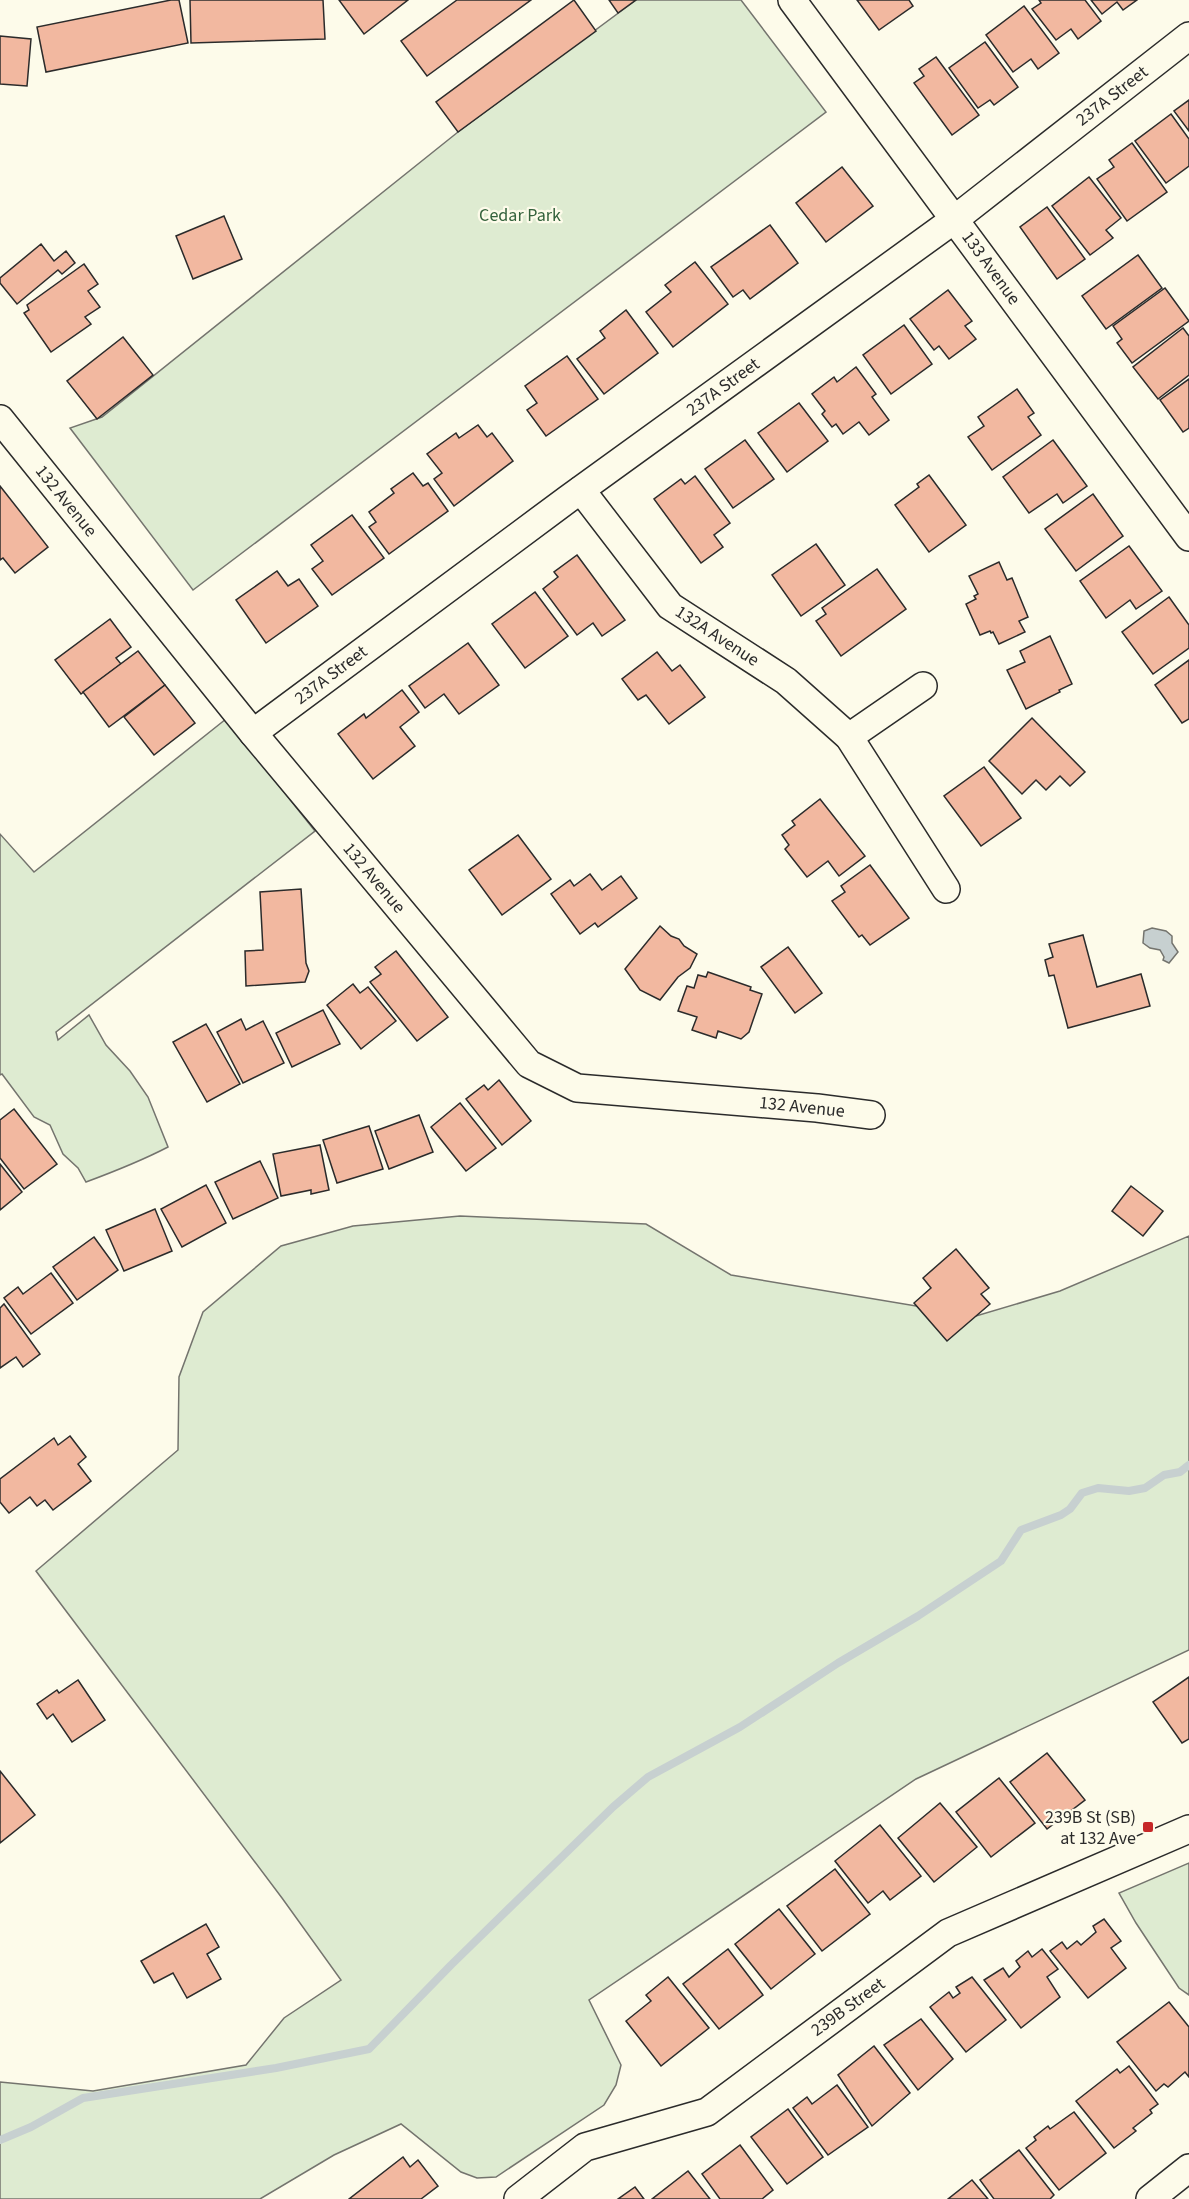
<svg xmlns="http://www.w3.org/2000/svg" width="1189" height="2199" viewBox="0 0 1189 2199" font-family="'Source Sans 3',sans-serif">
<rect width="100%" height="100%" fill="#fdfbea"/>
<g fill="#deebd1" stroke="#74746e" stroke-width="1.5">
<polygon points="636,0 741,0 826,112 193,590 70,428 102,417 458,132"/>
<path d="M 226,719 L 315,831 L 56,1032 L 58,1040 L 89,1015 L 106,1045 L 130,1071 L 148,1097 L 168,1147 C 141,1161 113,1172 86,1182 L 78,1168 L 63,1154 L 50,1125 L 34,1117 L 2,1074 L 0,1075 L 0,834 L 34,872 Z"/>
<polygon points="460,1216 646,1224 731,1275 976,1316 1060,1291 1189,1236 1189,1650 916,1779 589,2000 621,2065 616,2085 604,2105 496,2177 477,2178 461,2172 401,2124 334,2155 260,2199 0,2199 0,2082 93,2091 246,2065 284,2018 341,1980 282,1898 36,1571 178,1450 179,1377 203,1312 281,1246 353,1226"/>
<polygon points="1189,1863 1189,1995 1179,1988 1136,1923 1119,1893"/>
</g>
<polygon fill="#c7d0d0" stroke="#74746e" stroke-width="1.5" points="1152,928 1166,931 1172,936 1172,943 1178,952 1169,963 1163,960 1164,957 1160,950 1150,948 1143,943 1144,931"/>
<g fill="none" stroke-linecap="round" stroke-linejoin="round">
<polyline stroke="#c7d0d0" stroke-width="8" points="0,2140 31,2127 83,2098 276,2068 369,2049 451,1965 613,1807 648,1777 740,1727 838,1663 918,1616 1001,1561 1021,1530 1061,1515 1070,1509 1082,1493 1098,1488 1129,1491 1145,1488 1164,1475 1180,1472 1189,1465"/>
</g>
<g fill="#f2b8a0" stroke="#2b2b2b" stroke-width="1.5">
<polygon points="171,0 179,0 188,43 46,72 37,27"/>
<polygon points="190,0 323,0 325,39 191,43"/>
<polygon points="339,0 408,0 364,34"/>
<polygon points="457,0 531,0 427,76 401,41"/>
<polygon points="574,0 596,31 458,132 436,102"/>
<polygon points="609,0 636,0 618,13"/>
<polygon points="857,0 909,0 913,6 879,30"/>
<polygon points="1039,0 1085,0 1101,21 1078,39 1071,29 1056,40 1032,9 1041,3"/>
<polygon points="1091,0 1137,0 1123,10 1117,2 1102,14"/>
<polygon points="1024,6 1059,53 1038,69 1031,59 1013,72 986,35"/>
<polygon points="0,36 31,39 27,86 0,84"/>
<polygon points="985,42 1018,87 994,105 990,100 978,108 949,68"/>
<polygon points="936,57 979,115 952,135 914,83 924,76 919,69"/>
<polygon points="1189,100 1189,131 1174,111"/>
<polygon points="1171,114 1189,139 1189,166 1166,183 1135,141"/>
<polygon points="1132,143 1167,192 1127,221 1097,179 1114,167 1109,160"/>
<polygon points="842,167 873,206 826,242 796,203"/>
<polygon points="1089,177 1121,218 1106,230 1113,238 1090,255 1052,206"/>
<polygon points="1047,207 1085,259 1057,279 1020,227"/>
<polygon points="224,216 242,259 193,279 176,236"/>
<polygon points="770,225 798,263 750,299 743,290 733,297 711,267"/>
<polygon points="41,244 54,261 66,251 75,263 62,274 58,270 17,304 0,283 0,278"/>
<polygon points="1138,255 1162,288 1106,329 1082,296"/>
<polygon points="695,262 728,304 673,347 646,312 671,292 665,285"/>
<polygon points="84,264 98,284 88,291 100,307 85,317 91,324 51,352 24,313 29,310 27,305"/>
<polygon points="1165,288 1189,321 1132,363 1117,343 1122,339 1113,326"/>
<polygon points="948,290 972,321 965,326 976,339 949,359 939,346 934,350 910,319"/>
<polygon points="626,310 658,353 604,394 577,359 605,338 600,331"/>
<polygon points="904,325 932,364 891,394 863,355"/>
<polygon points="1183,328 1189,336 1189,375 1158,399 1133,367"/>
<polygon points="123,337 153,375 97,419 67,381"/>
<polygon points="567,356 598,399 546,436 527,410 537,403 525,386"/>
<polygon points="856,367 876,394 872,397 889,420 869,435 859,422 843,434 836,424 832,427 822,414 825,411 812,394 834,377 837,382"/>
<polygon points="1189,379 1189,428 1183,432 1160,400"/>
<polygon points="1017,389 1034,413 1028,417 1041,435 992,470 968,437 984,426 978,417"/>
<polygon points="799,403 828,441 787,472 758,433"/>
<polygon points="478,425 487,437 492,433 513,461 454,506 434,479 442,473 427,454 456,433 459,438"/>
<polygon points="745,440 774,479 733,508 705,469"/>
<polygon points="1053,440 1087,486 1063,503 1057,494 1029,513 1003,477"/>
<polygon points="413,473 423,486 428,483 448,511 389,554 369,527 376,522 369,512 394,493 391,489"/>
<polygon points="929,475 966,525 929,552 895,505 919,487 917,484"/>
<polygon points="695,476 730,523 714,535 723,547 701,563 654,499 681,479 685,484"/>
<polygon points="0,486 48,547 15,573 3,558 0,560"/>
<polygon points="1093,494 1123,536 1076,571 1045,529"/>
<polygon points="352,515 384,558 332,595 312,569 323,561 311,545"/>
<polygon points="816,544 845,585 801,616 772,575"/>
<polygon points="1129,546 1162,591 1136,609 1130,600 1106,618 1080,581"/>
<polygon points="577,555 625,620 602,636 593,623 577,635 543,589 558,577 554,572"/>
<polygon points="999,562 1007,580 1012,578 1028,617 1019,621 1025,632 999,644 993,632 991,633 990,631 980,635 966,604 976,599 974,596 978,594 969,576"/>
<polygon points="877,569 906,609 841,656 816,621 826,614 822,608"/>
<polygon points="277,571 288,586 299,579 318,606 266,643 236,600"/>
<polygon points="535,592 568,636 525,668 492,624"/>
<polygon points="1169,597 1189,625 1189,648 1153,674 1122,632"/>
<polygon points="110,619 131,647 116,658 121,664 81,694 55,660"/>
<polygon points="1050,636 1072,684 1059,690 1060,692 1026,709 1007,670 1025,662 1020,651"/>
<polygon points="468,643 499,685 459,714 444,694 425,708 409,686"/>
<polygon points="138,651 165,685 109,727 83,692"/>
<polygon points="657,652 672,671 680,665 705,697 669,724 646,695 638,700 622,679"/>
<polygon points="1189,660 1189,719 1182,723 1155,685"/>
<polygon points="165,685 195,723 154,755 124,717"/>
<polygon points="402,690 419,712 400,727 415,746 373,779 338,734 364,714 366,718"/>
<polygon points="1032,718 1085,772 1070,786 1060,776 1046,790 1036,780 1022,794 989,761"/>
<polygon points="984,767 1021,818 981,846 944,796"/>
<polygon points="820,799 865,856 839,876 828,861 807,877 785,849 789,845 782,835 795,825 792,821"/>
<polygon points="518,835 551,879 502,915 469,870"/>
<polygon points="870,865 909,918 870,945 862,935 859,937 832,901 845,892 841,886"/>
<polygon points="590,874 602,890 621,876 637,898 598,927 595,923 580,934 551,894 570,880 574,886"/>
<polygon points="301,889 306,963 309,971 305,982 246,986 245,951 263,950 260,892"/>
<polygon points="660,926 671,936 679,939 684,946 697,954 690,968 678,977 660,1000 640,990 625,969"/>
<polygon points="1083,935 1097,987 1141,974 1150,1006 1068,1028 1054,975 1049,976 1045,960 1053,957 1049,944"/>
<polygon points="788,947 822,993 795,1013 761,967"/>
<polygon points="396,951 448,1017 417,1041 370,982 381,974 375,967"/>
<polygon points="708,972 751,987 750,990 762,994 749,1032 741,1039 718,1031 716,1038 692,1030 697,1017 678,1011 687,986 694,988 698,975 706,977"/>
<polygon points="353,984 360,993 368,987 396,1021 361,1049 327,1005"/>
<polygon points="323,1010 340,1044 292,1067 276,1033"/>
<polygon points="241,1019 246,1030 263,1021 284,1063 243,1083 217,1032"/>
<polygon points="206,1024 240,1084 207,1102 173,1042"/>
<polygon points="499,1080 531,1121 502,1145 466,1099 484,1085 488,1090"/>
<polygon points="460,1103 496,1148 466,1171 431,1127"/>
<polygon points="14,1109 57,1164 24,1189 0,1158 0,1120"/>
<polygon points="419,1115 433,1152 389,1169 375,1131"/>
<polygon points="369,1126 383,1169 337,1183 323,1140"/>
<polygon points="320,1145 329,1190 311,1194 311,1190 281,1196 273,1154"/>
<polygon points="260,1161 278,1198 233,1219 215,1182"/>
<polygon points="0,1164 22,1192 0,1210"/>
<polygon points="206,1185 226,1223 182,1247 161,1209"/>
<polygon points="1131,1186 1163,1211 1143,1236 1112,1211"/>
<polygon points="155,1209 172,1251 124,1271 106,1230"/>
<polygon points="94,1237 118,1270 77,1300 53,1267"/>
<polygon points="956,1249 989,1288 981,1294 990,1304 947,1341 914,1303 931,1288 923,1278"/>
<polygon points="51,1273 73,1303 31,1334 4,1298 18,1287 23,1294"/>
<polygon points="4,1304 40,1354 23,1367 16,1357 0,1368 0,1308"/>
<polygon points="70,1436 86,1457 78,1464 91,1481 53,1510 45,1500 37,1506 30,1497 9,1513 0,1502 0,1479 54,1438 58,1445"/>
<polygon points="1189,1677 1189,1739 1182,1743 1153,1702"/>
<polygon points="78,1680 105,1720 72,1742 53,1714 47,1719 37,1704 57,1690 59,1693"/>
<polygon points="1047,1753 1085,1800 1047,1829 1010,1782"/>
<polygon points="0,1771 35,1815 0,1843"/>
<polygon points="999,1778 1035,1823 991,1857 956,1812"/>
<polygon points="940,1803 977,1847 934,1882 898,1838"/>
<polygon points="880,1825 921,1876 890,1900 883,1891 868,1903 835,1861"/>
<polygon points="835,1869 870,1914 822,1951 787,1906"/>
<polygon points="779,1909 815,1954 771,1989 735,1944"/>
<polygon points="1104,1919 1121,1941 1111,1948 1126,1968 1088,1998 1050,1951 1062,1942 1067,1949 1077,1941 1081,1945 1096,1932 1093,1926"/>
<polygon points="206,1924 219,1947 207,1954 221,1979 187,1998 173,1973 154,1983 141,1961"/>
<polygon points="728,1949 763,1995 719,2029 683,1984"/>
<polygon points="1042,1949 1058,1969 1047,1977 1060,1997 1021,2028 984,1980 1003,1968 1009,1977 1020,1967 1016,1961 1028,1951 1032,1957"/>
<polygon points="668,1977 709,2028 661,2066 626,2021 651,2001 646,1995"/>
<polygon points="972,1977 1006,2020 966,2052 930,2007 949,1992 953,1998 960,1993 956,1987"/>
<polygon points="1169,2002 1189,2027 1189,2077 1185,2072 1168,2087 1164,2084 1156,2091 1117,2042"/>
<polygon points="921,2019 953,2059 918,2090 884,2045"/>
<polygon points="874,2046 910,2093 872,2126 838,2075"/>
<polygon points="1129,2066 1158,2104 1150,2110 1152,2113 1133,2128 1136,2131 1114,2148 1076,2101 1117,2069 1120,2073"/>
<polygon points="837,2085 868,2127 828,2155 793,2108 807,2097 812,2104"/>
<polygon points="788,2109 823,2157 787,2184 751,2137"/>
<polygon points="1074,2112 1106,2153 1059,2190 1026,2148 1036,2140 1034,2137 1048,2126 1050,2129"/>
<polygon points="740,2145 773,2190 762,2199 720,2199 702,2174"/>
<polygon points="1019,2150 1054,2195 1050,2199 994,2199 980,2180"/>
<polygon points="403,2157 410,2167 418,2160 438,2186 421,2199 349,2199"/>
<polygon points="688,2171 710,2199 652,2199"/>
<polygon points="972,2180 988,2199 948,2199"/>
<polygon points="635,2187 644,2199 618,2199"/>
</g>
<g fill="none" stroke-linecap="round" stroke-linejoin="round">
<defs>
<g id="minor">
<polyline points="792,0 1189,537"/>
<polyline points="0,419 253,733 529,1064 577,1088 817,1108 871,1115"/>
<polyline points="581,490 670,606 786,681 849,737 946,889"/>
<polyline points="253,733 568,499 955,219 1189,36"/>
<polyline points="849,737 923,686"/>
<polyline points="518,2199 585,2147 707,2112 948,1933 1189,1829"/>
<polyline points="1150,2199 1189,2168"/>
</g>
</defs>
<use href="#minor" stroke="#2b2b2b" stroke-width="30"/>
<use href="#minor" stroke="#fdfbea" stroke-width="27"/>
</g>
<rect fill="#c62828" stroke="#fdfbea" stroke-width="2" x="1142" y="1821" width="12" height="12" rx="3"/>
<g text-anchor="middle" dominant-baseline="central" stroke-width="4.5" stroke-linejoin="round" paint-order="stroke">
<g font-size="18" fill="#2b2b2b" stroke="#fdfbea">
<text transform="translate(1112 96) rotate(-38)">237A Street</text>
<text transform="translate(991 268) rotate(54)">133 Avenue</text>
<text transform="translate(723 387) rotate(-36)">237A Street</text>
<text transform="translate(66 501) rotate(51)">132 Avenue</text>
<text transform="translate(717 636) rotate(33)">132A Avenue</text>
<text transform="translate(331 675) rotate(-37)">237A Street</text>
<text transform="translate(374 878) rotate(50)">132 Avenue</text>
<text transform="translate(802 1107) rotate(6)">132 Avenue</text>
<text transform="translate(848 2007) rotate(-36)">239B Street</text>
</g>
<g font-size="18" fill="#34623c" stroke="#fdfbea">
<text x="520" y="215">Cedar Park</text>
</g>
<g font-size="18" fill="#2b2b2b" stroke="#fdfbea" text-anchor="end">
<text x="1136" y="1817">239B St (SB)<tspan x="1136" dy="21">at 132 Ave</tspan></text>
</g>
</g>
</svg>
